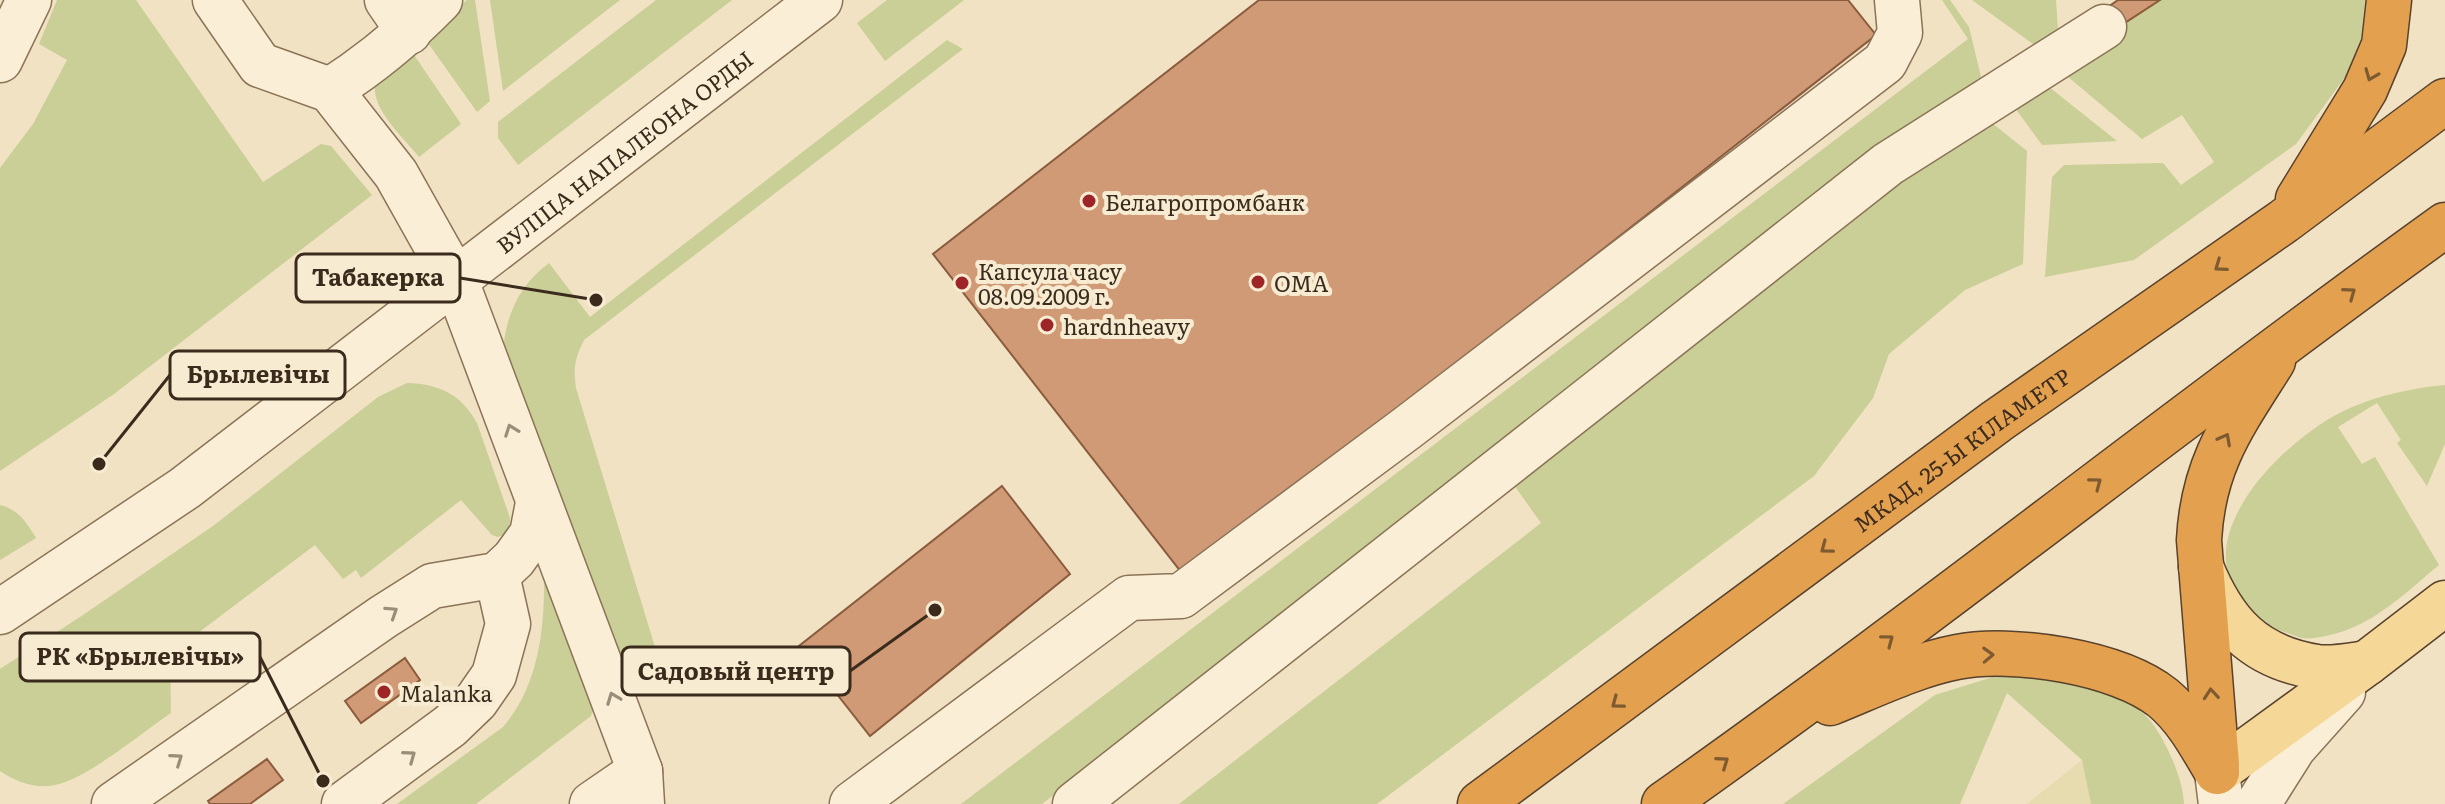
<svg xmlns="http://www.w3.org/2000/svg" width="2445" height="804" viewBox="0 0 2445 804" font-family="Literata,serif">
<rect width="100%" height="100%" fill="#f0e2c2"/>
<polygon fill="#e6dcaf" points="2082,760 2091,804 2027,804"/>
<g fill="#c9cf96">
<polygon points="57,0 136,0 263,182 321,144 331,146 372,195 114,394 0,471 0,168 33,124 67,60 39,44"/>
<polygon points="467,0 475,0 490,101 477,112 423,36"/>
<polygon points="490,0 620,0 503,91"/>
<polygon points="656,0 732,0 518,165 498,138 498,122"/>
<polygon points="887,0 964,0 885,61 857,23"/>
<polygon points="1942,0 1950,0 1969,27 1981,77 1042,804 961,804 1968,39"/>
<polygon points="1972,0 2056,0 2058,30 2037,47"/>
<polygon points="2160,0 2365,0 2361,38 2346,76 2296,144 2134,260 2045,277 2052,177 2064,165 2163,163 2181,185 2214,162 2182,115 2142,139 2061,71 2117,28"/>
<path d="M 947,40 L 963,49 L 584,340 C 575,358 573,368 576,388 L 662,670 L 692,660 C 692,692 655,700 631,690 L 503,351 C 506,315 519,285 549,263 L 590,317 Z"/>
<path d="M 412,52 L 461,124 L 419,157 C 404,138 372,110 375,85 Z"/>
<polygon points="2039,79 2117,141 2042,145 2007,97"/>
<polygon points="1992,123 2027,151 2023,264 1965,290 1889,354 1873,398 1814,476 1377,804 1179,804 1541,523 1514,485 1895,178"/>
<path d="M 407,383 C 439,384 461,394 477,423 L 510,518 C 510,527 508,534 498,537 L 492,535 L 461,500 L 361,578 L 356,570 L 343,579 L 315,545 L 170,654 L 171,713 C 141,733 92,775 59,784 C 38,790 18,783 0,771 L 0,669 L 83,615 L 213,526 L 378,397 Z"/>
<path d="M 2445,385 L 2445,444 L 2427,486 L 2397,443 L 2401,440 L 2377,403 L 2338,427 L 2362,464 L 2375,457 L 2439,565 C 2411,588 2383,616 2349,629 C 2338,634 2313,640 2301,638 C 2294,636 2286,632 2278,630 C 2252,621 2240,606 2230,580 C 2205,515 2296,431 2350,408 C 2380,395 2413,388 2445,385 Z"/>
<path d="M 0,505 C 18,509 27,523 36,538 L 0,560 Z"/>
<path d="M 544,574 L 595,705 L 591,716 L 476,804 L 397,804 L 503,727 C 539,686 545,627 544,574 Z"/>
<path d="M 2009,672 C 2054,672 2110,682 2144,714 C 2154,723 2162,738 2168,750 C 2176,767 2183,785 2184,804 L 2091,804 L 2082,760 L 2007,693 L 1960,804 L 1783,804 L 1935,695 Z"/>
</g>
<g fill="#d09a76" stroke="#8b5b3d" stroke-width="2">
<polygon points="1259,0 1848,0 1876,35 1185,577 933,254"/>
<polygon points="2118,0 2160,0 2117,28 2105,9"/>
<polygon points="1002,486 1070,574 870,736 799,646"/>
<polygon points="405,658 420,680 361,723 345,701"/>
<polygon points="267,759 283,780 250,804 210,804 208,801"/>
</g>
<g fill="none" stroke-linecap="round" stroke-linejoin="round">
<defs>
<g id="minor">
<polyline points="215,0 260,65 330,90 396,174 456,281 640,771 642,804"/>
<polyline points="387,0 409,32"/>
<polyline points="0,60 29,0"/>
<path d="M 330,90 C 371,64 406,35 440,0"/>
<path id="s1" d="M 0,612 L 185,488 L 820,0"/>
<polyline points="2217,772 2221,804"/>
<polyline points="114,804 383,617 432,586 497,575 514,559 532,534 538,503"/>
<polyline points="344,804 450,726 476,701 494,675 508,624 497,575"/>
<polyline points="592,804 640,771"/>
<polyline points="852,804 1129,598 1181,596 1407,428 1885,62 1900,33 1897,0"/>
<polyline points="1075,804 1888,164 2104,27"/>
<polyline points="2258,804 2294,747 2343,692"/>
</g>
<g id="major">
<path d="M 2201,567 C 2224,624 2254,657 2317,667 C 2333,669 2352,665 2367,663"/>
<polyline points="2217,772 2367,663 2445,603"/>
</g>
<g id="highway">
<polyline points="2298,199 2365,90 2384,45 2389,0"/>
<path d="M 1830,703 C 1870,687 1915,665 1957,657 C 2012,646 2118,662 2163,698 C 2187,718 2201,745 2217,772"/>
<path d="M 2217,765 L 2199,540 C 2203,463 2234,423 2273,361"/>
<path id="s2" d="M 1480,804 L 1997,421 L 2284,221 L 2445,101"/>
<path d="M 1664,804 C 1929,617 2182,414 2445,225"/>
</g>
</defs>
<use href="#minor" stroke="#8b7358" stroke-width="47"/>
<use href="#major" stroke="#58412d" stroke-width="47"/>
<use href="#highway" stroke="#58412d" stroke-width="47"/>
<use href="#minor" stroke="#faefd6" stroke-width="44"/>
<use href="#major" stroke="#f5d798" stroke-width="44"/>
<use href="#highway" stroke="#e3a04f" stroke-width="44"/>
</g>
<defs><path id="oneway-chevron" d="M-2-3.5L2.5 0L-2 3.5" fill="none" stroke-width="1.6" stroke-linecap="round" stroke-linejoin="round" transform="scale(2)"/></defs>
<g stroke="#7e5a31">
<use href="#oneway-chevron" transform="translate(2371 75) rotate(112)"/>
<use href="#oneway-chevron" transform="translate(2220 266) rotate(145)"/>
<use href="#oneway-chevron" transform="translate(2350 293) rotate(-36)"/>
<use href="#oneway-chevron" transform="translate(2225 439) rotate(-62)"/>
<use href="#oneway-chevron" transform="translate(2096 483) rotate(-37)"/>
<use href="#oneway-chevron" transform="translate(1826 548) rotate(143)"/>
<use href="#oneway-chevron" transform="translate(1888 640) rotate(-37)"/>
<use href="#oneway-chevron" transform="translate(1988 655) rotate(-2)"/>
<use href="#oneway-chevron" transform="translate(2211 694) rotate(-95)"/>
<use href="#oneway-chevron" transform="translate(1617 703) rotate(143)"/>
<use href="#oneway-chevron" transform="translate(1723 762) rotate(-35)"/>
</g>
<g stroke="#9a8d7a">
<use href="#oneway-chevron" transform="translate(511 430) rotate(-110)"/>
<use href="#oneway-chevron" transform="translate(392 612) rotate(-33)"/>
<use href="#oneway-chevron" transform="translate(613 698) rotate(-111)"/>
<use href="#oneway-chevron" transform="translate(410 756) rotate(-36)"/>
<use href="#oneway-chevron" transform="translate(177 759) rotate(-35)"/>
</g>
<g fill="#9d2528" stroke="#f7ecd2" stroke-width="3">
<circle cx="1089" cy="201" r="8"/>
<circle cx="1258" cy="282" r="8"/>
<circle cx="962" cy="283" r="8"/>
<circle cx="1047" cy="325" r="8"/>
<circle cx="384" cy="692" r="8"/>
</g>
<g text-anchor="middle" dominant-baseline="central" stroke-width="8" stroke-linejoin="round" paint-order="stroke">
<g font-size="22" fill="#3a2b1d" stroke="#f7ecd2">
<text stroke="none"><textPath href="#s1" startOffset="776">ВУЛІЦА НАПАЛЕОНА ОРДЫ</textPath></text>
<text stroke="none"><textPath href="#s2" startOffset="598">МКАД, 25-Ы КІЛАМЕТР</textPath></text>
</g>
<g font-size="22" fill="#3a2b1d" stroke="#f7ecd2" text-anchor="start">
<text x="1105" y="201">Белагропромбанк</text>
<text x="978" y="270">Капсула часу<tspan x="978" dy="25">08.09.2009 г.</tspan></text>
<text x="1274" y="282">ОМА</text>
<text x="1063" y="325">hardnheavy</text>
<text x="400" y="692">Malanka</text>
</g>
</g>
<path fill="none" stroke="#3a2b1d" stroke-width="3" d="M596 300L460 278M99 464L170 375M323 781L260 657M935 610L850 671"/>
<g fill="#3a2b1d" stroke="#f7ecd2" stroke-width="3">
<circle cx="596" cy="300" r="8"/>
<circle cx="99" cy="464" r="8"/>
<circle cx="323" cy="781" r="8"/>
<circle cx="935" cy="610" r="8"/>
</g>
<g fill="#f7ecd2" stroke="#3a2b1d" stroke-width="3">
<rect x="296" y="254" width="164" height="48" rx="8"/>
<rect x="170" y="351" width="175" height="48" rx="8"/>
<rect x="20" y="633" width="240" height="48" rx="8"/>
<rect x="622" y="647" width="228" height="48" rx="8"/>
</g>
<g font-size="24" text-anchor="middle" font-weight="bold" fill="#3a2b1d">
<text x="378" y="286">Табакерка</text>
<text x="258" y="383">Брылевічы</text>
<text x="140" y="665">РК «Брылевічы»</text>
<text x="736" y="680">Садовый центр</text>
</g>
</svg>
